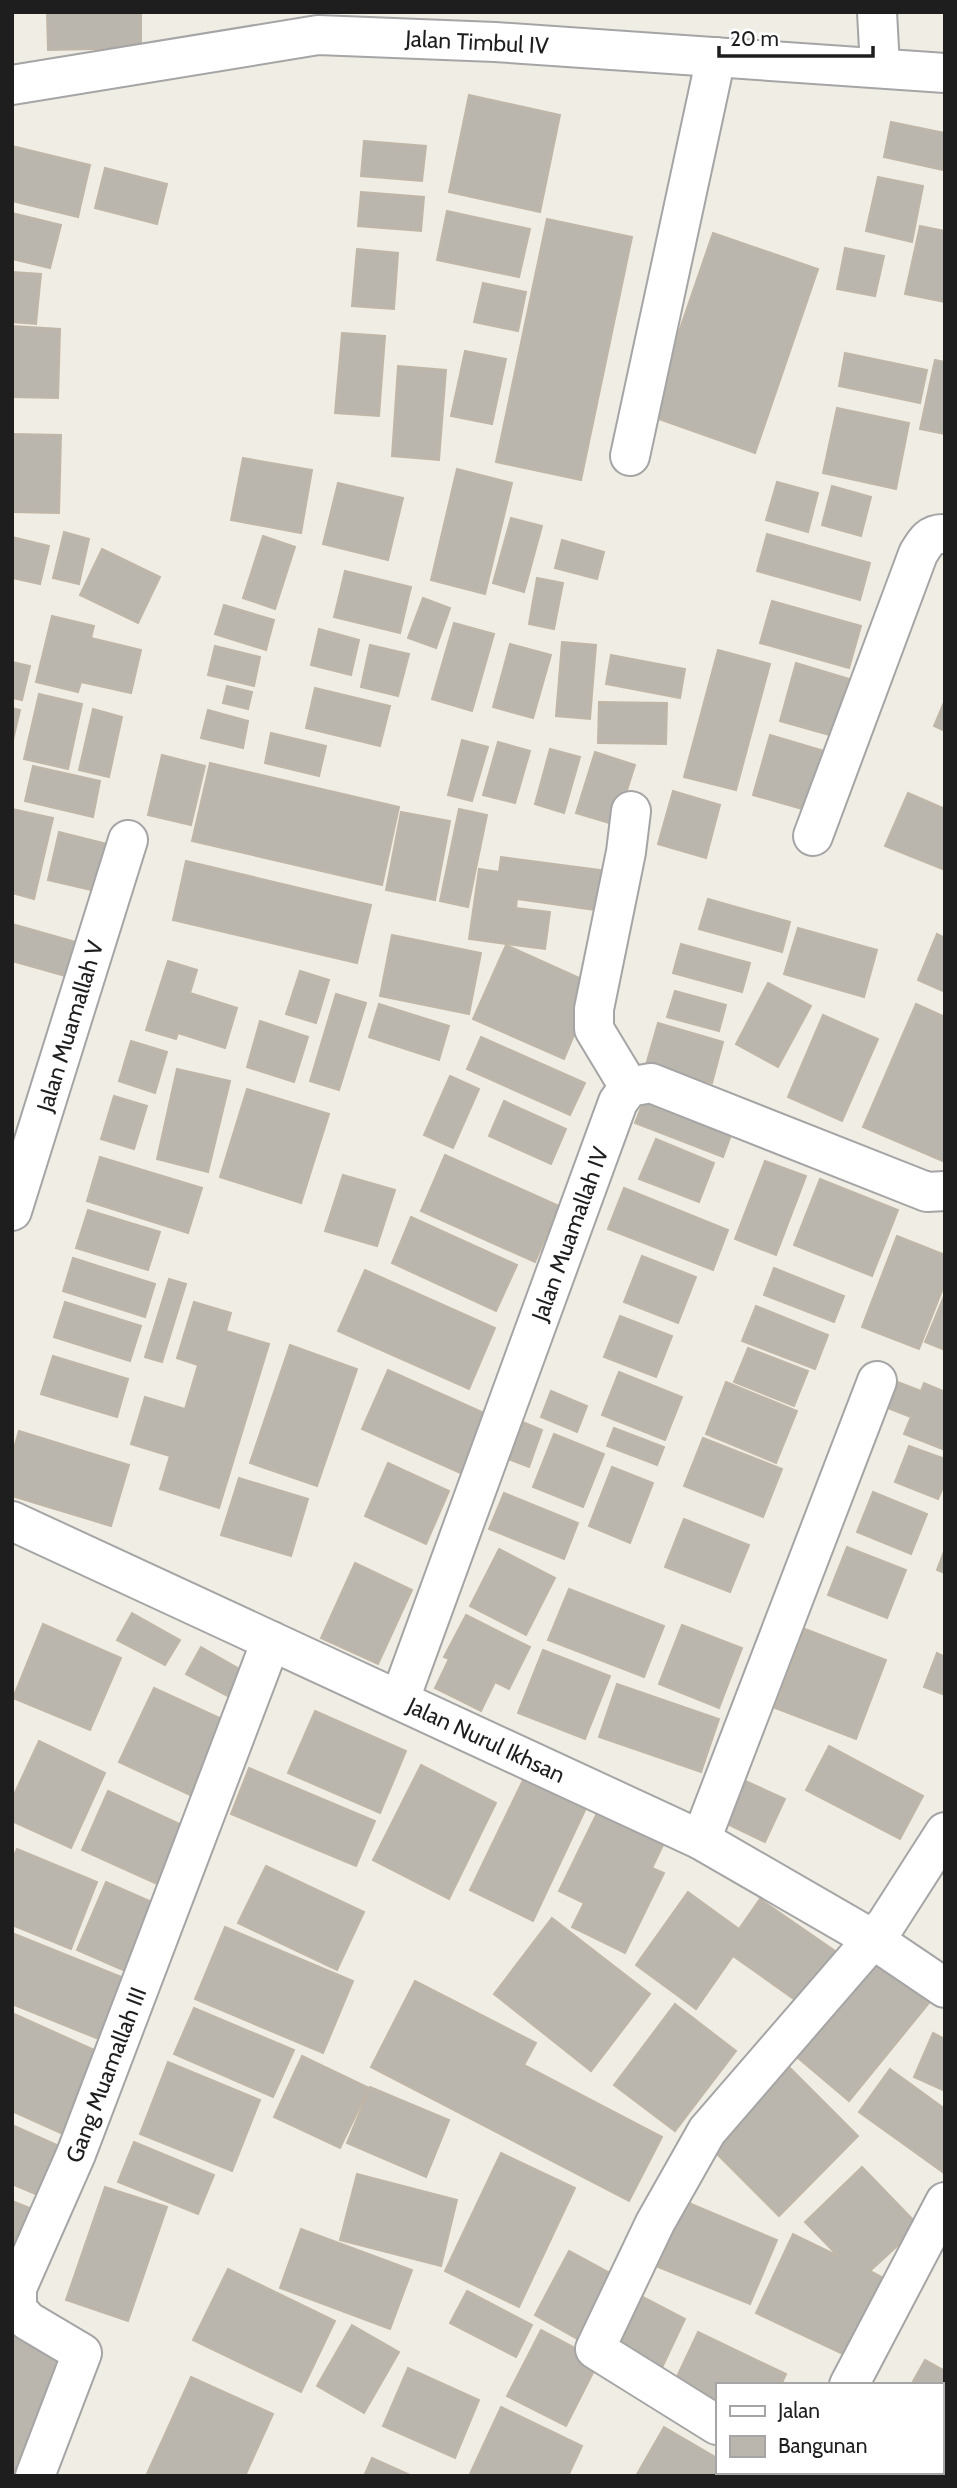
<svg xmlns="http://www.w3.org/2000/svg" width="957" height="2488" viewBox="0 0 957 2488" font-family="Cabin,sans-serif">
<rect width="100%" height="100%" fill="#efede4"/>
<g fill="#bbb6ad" stroke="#c0b6a7" stroke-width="2">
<polygon points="47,12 141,12 141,48 48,50"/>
<polygon points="469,95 560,115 540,212 449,192"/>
<polygon points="891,122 945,133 943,170 884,157"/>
<polygon points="364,141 426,146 422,181 361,176"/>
<polygon points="12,146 90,165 78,217 12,201"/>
<polygon points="105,168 167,184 157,224 95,208"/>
<polygon points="878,177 923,186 912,242 866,231"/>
<polygon points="361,192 424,197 421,231 358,226"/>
<polygon points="447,211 530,229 519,277 437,260"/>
<polygon points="12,213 61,225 50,268 12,259"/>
<polygon points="547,219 632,237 581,480 496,462"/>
<polygon points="920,226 945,231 945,302 905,294"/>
<polygon points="713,233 818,269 755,453 650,416"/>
<polygon points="845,248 884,256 875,296 837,289"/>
<polygon points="357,249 398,253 394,309 352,306"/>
<polygon points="12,272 41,274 36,324 12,322"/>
<polygon points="483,283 526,292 518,331 474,322"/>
<polygon points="12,326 60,329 58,398 12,397"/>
<polygon points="342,333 385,336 379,416 335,413"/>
<polygon points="465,351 506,359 492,424 451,416"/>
<polygon points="845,353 927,370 920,403 839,386"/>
<polygon points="935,360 945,362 945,434 920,429"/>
<polygon points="398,366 446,370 439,460 392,456"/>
<polygon points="837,408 909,423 896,489 823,473"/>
<polygon points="12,434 61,435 59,513 12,512"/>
<polygon points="243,458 312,470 301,533 231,520"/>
<polygon points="457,469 512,483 485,594 431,580"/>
<polygon points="777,482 818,493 808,532 766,520"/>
<polygon points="338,483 403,498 388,560 323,544"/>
<polygon points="832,486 871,497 861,536 822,525"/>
<polygon points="511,518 542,526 524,592 493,583"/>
<polygon points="64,532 89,539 79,584 53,578"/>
<polygon points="767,534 870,563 860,600 757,571"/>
<polygon points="263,536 295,547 275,609 243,598"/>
<polygon points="12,537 49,546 40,584 12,578"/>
<polygon points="562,540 604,552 597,579 555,568"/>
<polygon points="102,549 160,577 138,623 80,595"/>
<polygon points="345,571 411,587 400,633 334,617"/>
<polygon points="537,578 563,583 554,629 529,624"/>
<polygon points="423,598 450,608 436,648 408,638"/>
<polygon points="772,601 861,626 849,668 760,643"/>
<polygon points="224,605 274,620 266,650 215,634"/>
<polygon points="52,616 94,626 91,638 141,650 131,693 81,682 78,692 36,682"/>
<polygon points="454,623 494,634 472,711 432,699"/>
<polygon points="319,629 359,640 351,675 311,665"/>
<polygon points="562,642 596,645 590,719 556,716"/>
<polygon points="510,644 551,655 533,718 493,707"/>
<polygon points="370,645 409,654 398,696 361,687"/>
<polygon points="215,646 260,657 254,686 208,675"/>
<polygon points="718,650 770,664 736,790 684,777"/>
<polygon points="611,655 685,669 680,698 606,684"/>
<polygon points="12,662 30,666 22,700 12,698"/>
<polygon points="796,663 849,679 833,736 780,721"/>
<polygon points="227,686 252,692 248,709 223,703"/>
<polygon points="315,688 390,706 380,746 306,728"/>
<polygon points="39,694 82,704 68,769 24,759"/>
<polygon points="945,700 945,731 934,726"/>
<polygon points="599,702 667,703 666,744 598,743"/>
<polygon points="12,708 20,710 12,744"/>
<polygon points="93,709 122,717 109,777 79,770"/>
<polygon points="208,710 248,721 243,748 201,738"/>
<polygon points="271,733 326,746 319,776 265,763"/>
<polygon points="770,735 834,754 816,813 753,795"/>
<polygon points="462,740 488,747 472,801 448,795"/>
<polygon points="498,742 530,751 515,803 483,795"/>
<polygon points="550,749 580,757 564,813 535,804"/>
<polygon points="595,752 635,765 616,825 576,813"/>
<polygon points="162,755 205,766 191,825 148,815"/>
<polygon points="210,763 399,807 382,885 192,841"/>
<polygon points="33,766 100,781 93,817 25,801"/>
<polygon points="673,791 720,805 706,858 658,844"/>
<polygon points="908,793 945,809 945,870 885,846"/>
<polygon points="12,809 53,818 34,899 12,893"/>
<polygon points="459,809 487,815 468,907 440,901"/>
<polygon points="401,812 450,821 435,900 386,890"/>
<polygon points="59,832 111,845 100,892 48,880"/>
<polygon points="501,857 616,872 610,912 517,899 516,908 550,912 545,949 469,939 479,869 499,872"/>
<polygon points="186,861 371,905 357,963 173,920"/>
<polygon points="708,899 790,922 782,952 699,929"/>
<polygon points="12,924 86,945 76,979 12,961"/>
<polygon points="798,928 877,950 864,997 784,974"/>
<polygon points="937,934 945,938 945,992 918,980"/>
<polygon points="392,935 481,953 469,1014 380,996"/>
<polygon points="681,944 750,963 742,992 673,973"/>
<polygon points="506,945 595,985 564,1059 473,1019"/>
<polygon points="168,961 197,970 190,993 237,1008 225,1048 178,1033 176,1039 146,1030"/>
<polygon points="300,971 329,980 316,1023 286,1014"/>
<polygon points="768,983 811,1006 778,1067 736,1044"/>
<polygon points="675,991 726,1005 719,1031 667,1017"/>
<polygon points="336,994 366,1003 339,1090 310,1081"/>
<polygon points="379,1004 449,1026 439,1060 369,1037"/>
<polygon points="916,1004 945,1017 945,1162 863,1127"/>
<polygon points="823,1015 878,1039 842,1121 788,1097"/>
<polygon points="260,1021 308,1037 294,1082 247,1067"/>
<polygon points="658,1023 723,1042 712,1083 646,1065"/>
<polygon points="481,1037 585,1083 570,1115 467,1069"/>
<polygon points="131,1041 167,1052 155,1093 119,1081"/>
<polygon points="177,1069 230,1081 208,1172 157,1159"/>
<polygon points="450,1076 479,1089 453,1148 424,1135"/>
<polygon points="247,1089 329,1114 301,1203 220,1177"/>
<polygon points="114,1096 147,1106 134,1149 101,1139"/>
<polygon points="645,1098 732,1132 723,1157 635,1123"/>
<polygon points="504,1101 566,1129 551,1164 489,1136"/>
<polygon points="656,1139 714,1163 699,1202 639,1179"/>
<polygon points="445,1155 559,1206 535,1262 421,1211"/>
<polygon points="100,1157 202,1188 188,1233 87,1201"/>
<polygon points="765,1161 806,1176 776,1255 735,1239"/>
<polygon points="343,1175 395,1190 377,1246 325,1231"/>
<polygon points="820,1179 898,1210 872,1276 794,1245"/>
<polygon points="624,1188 728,1230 713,1270 608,1229"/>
<polygon points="88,1210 160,1232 148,1270 76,1248"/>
<polygon points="411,1217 517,1265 496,1311 392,1263"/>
<polygon points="897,1236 945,1255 945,1283 919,1349 862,1327"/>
<polygon points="642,1256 696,1277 678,1323 624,1302"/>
<polygon points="73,1258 155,1284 145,1317 63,1291"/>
<polygon points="774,1268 844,1296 834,1322 764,1295"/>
<polygon points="365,1270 495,1328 469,1389 338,1331"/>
<polygon points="169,1279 186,1284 162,1362 145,1357"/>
<polygon points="945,1294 945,1350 925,1342"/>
<polygon points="65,1302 141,1326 130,1361 54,1337"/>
<polygon points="194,1302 231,1313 226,1331 269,1344 219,1508 160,1489 170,1456 131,1444 145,1397 185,1409 198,1365 177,1358"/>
<polygon points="756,1306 828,1335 815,1369 742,1341"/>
<polygon points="620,1316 672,1336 656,1377 604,1357"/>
<polygon points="290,1345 357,1369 317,1486 250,1463"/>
<polygon points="748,1348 808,1371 794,1406 734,1382"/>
<polygon points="53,1356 128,1379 117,1417 41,1394"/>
<polygon points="388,1370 493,1417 467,1476 362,1429"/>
<polygon points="619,1372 682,1397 665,1440 602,1415"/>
<polygon points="895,1381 921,1391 924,1383 945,1392 945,1450 904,1434 911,1417 885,1407"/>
<polygon points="726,1382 797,1411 776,1463 706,1434"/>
<polygon points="551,1391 587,1406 577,1432 541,1417"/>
<polygon points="513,1418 542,1430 529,1467 498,1455"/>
<polygon points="614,1428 664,1447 657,1465 607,1446"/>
<polygon points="19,1431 129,1465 111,1526 12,1496 12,1455"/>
<polygon points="554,1434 604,1454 583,1507 533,1487"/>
<polygon points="703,1438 782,1469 763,1517 684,1486"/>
<polygon points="909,1446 945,1459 945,1483 938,1499 895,1482"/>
<polygon points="388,1463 449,1491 426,1544 365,1516"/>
<polygon points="612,1467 653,1483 630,1543 589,1526"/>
<polygon points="239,1478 308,1499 291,1556 221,1535"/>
<polygon points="873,1492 927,1514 911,1554 857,1532"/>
<polygon points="504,1493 578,1523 564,1559 489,1529"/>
<polygon points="684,1519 749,1545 730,1592 665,1567"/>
<polygon points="847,1547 906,1570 887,1618 828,1595"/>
<polygon points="499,1549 555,1578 526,1635 470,1606"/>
<polygon points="945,1549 945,1573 937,1570"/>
<polygon points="355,1563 412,1590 378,1664 321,1638"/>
<polygon points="569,1589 664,1626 644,1677 548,1640"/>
<polygon points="132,1613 180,1640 165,1665 117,1640"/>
<polygon points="466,1615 530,1647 509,1689 495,1682 481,1711 435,1688 449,1659 444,1657"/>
<polygon points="43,1624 121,1658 90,1730 13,1698"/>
<polygon points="682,1625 742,1648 719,1708 659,1684"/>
<polygon points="805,1629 886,1660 856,1739 775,1708"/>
<polygon points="201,1647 248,1674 235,1700 186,1674"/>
<polygon points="543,1650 610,1676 585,1739 518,1713"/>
<polygon points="937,1653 945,1657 945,1695 924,1687"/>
<polygon points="617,1684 719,1719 701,1772 599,1737"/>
<polygon points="154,1688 224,1720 190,1795 119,1762"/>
<polygon points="315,1711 406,1751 380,1813 288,1773"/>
<polygon points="39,1741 105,1773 71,1848 12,1821 12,1799"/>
<polygon points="829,1746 923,1796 900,1839 806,1790"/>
<polygon points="421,1765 496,1803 449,1899 373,1860"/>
<polygon points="249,1768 375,1821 356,1866 231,1814"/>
<polygon points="525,1776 587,1806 533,1921 470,1890"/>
<polygon points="739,1778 785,1799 765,1842 719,1820"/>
<polygon points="108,1791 184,1826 157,1884 82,1850"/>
<polygon points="598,1811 664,1843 652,1868 664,1873 625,1953 572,1927 584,1903 559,1891"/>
<polygon points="17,1849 97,1882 71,1949 12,1925 12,1860"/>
<polygon points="266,1866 364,1912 337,1970 238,1923"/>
<polygon points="106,1882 161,1906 132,1974 77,1950"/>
<polygon points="688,1892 739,1929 760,1899 838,1953 801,2004 733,1956 696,2009 636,1965"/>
<polygon points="552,1918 650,1994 591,2071 494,1994"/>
<polygon points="225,1927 353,1981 323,2053 195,1999"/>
<polygon points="12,1933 134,1982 111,2044 12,2004"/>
<polygon points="877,1960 929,2003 849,2101 797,2057"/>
<polygon points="415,1981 536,2043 524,2065 662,2137 629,2201 371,2067"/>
<polygon points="675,2004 736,2051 675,2131 614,2085"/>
<polygon points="194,2008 294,2050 273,2097 174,2054"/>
<polygon points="12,2013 101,2053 65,2135 12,2111"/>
<polygon points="933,2033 945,2039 945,2091 914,2077"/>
<polygon points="302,2056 369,2088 340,2148 274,2117"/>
<polygon points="168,2062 260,2100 232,2171 140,2134"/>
<polygon points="788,2066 858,2136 779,2216 708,2145"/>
<polygon points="890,2069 945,2109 944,2173 859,2112"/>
<polygon points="370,2087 449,2120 426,2177 347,2143"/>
<polygon points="12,2125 68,2150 47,2199 12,2184"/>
<polygon points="134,2142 214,2175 198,2214 118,2182"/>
<polygon points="501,2153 575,2188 519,2307 445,2271"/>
<polygon points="862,2167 919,2226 870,2271 885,2279 849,2357 756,2313 793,2234 838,2256 805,2222"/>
<polygon points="357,2174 457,2200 441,2266 340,2240"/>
<polygon points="105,2187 167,2207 128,2321 66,2300"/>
<polygon points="12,2201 37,2211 12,2260"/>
<polygon points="684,2201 777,2240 750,2304 658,2267"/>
<polygon points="301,2229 412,2270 390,2329 280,2288"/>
<polygon points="569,2251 617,2277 583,2342 535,2315"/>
<polygon points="228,2269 335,2321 301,2392 193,2340"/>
<polygon points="467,2291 532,2325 516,2357 450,2323"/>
<polygon points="637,2294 685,2319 660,2372 610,2348"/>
<polygon points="352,2325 399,2352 364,2413 317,2386"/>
<polygon points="541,2330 599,2361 566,2426 507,2396"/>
<polygon points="698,2332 786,2374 781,2385 717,2385 717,2403 674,2383"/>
<polygon points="12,2333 72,2361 19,2476 12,2476"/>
<polygon points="925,2360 945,2371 945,2439 941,2437 941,2385 911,2385"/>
<polygon points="408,2368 479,2400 455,2458 383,2426"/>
<polygon points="191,2377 273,2414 245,2476 146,2476"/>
<polygon points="501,2407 582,2446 568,2476 469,2476"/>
<polygon points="664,2427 717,2458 717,2472 742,2472 747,2476 636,2476"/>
<polygon points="372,2458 412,2476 364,2476"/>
</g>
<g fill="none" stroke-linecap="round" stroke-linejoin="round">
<defs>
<g id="minor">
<polyline points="877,12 880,67"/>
<polyline points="12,85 318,35 495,42 945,73"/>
<polyline points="630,456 716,57"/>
<path d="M 813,836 L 918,554 C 925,542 930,533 945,534"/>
<polyline points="629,1087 594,1029 594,1009 626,852 631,811"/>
<polyline points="12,1211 128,840"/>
<polyline points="12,1521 701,1840 874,1940 945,1988"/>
<polyline points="400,1699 618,1102 629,1087 651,1083 927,1192 945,1191"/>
<polyline points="701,1840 877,1381"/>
<polyline points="849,2385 945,2202"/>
<polyline points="717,2425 595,2349 655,2223 707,2131 886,1924 945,1832"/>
<polyline points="794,2472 799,2476"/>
<polyline points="35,2476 82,2353 28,2321 17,2309 17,2288 76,2154 271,1641"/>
</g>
</defs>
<use href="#minor" stroke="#a5a5a5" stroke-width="42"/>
<use href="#minor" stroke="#fff" stroke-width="38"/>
</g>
<g text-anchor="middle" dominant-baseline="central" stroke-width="6" stroke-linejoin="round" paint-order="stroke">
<g font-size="23" fill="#1e1e1e" stroke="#fff">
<text transform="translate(477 42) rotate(3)">Jalan Timbul IV</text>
<text transform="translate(70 1026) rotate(-73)">Jalan Muamallah V</text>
<text transform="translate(570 1234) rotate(-70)">Jalan Muamallah IV</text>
<text transform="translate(486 1740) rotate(25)">Jalan Nurul Ikhsan</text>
<text transform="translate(106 2075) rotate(-69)">Gang Muamallah III</text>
</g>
</g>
<rect width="957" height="2488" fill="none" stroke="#1e1e1e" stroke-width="28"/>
<rect x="716" y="2383" width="228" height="91" fill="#ffffff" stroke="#a5a5a5" stroke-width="2"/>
<rect x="730" y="2406" width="35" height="10" fill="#ffffff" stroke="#a5a5a5" stroke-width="2"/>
<text x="778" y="2418" font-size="21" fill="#1e1e1e">Jalan</text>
<rect x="730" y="2436" width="35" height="21" fill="#bbb6ad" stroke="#a5a5a5" stroke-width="2"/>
<text x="778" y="2453" font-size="21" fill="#1e1e1e">Bangunan</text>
<path d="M719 46v10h154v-10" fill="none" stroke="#1e1e1e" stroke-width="3.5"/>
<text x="730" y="46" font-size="21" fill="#1e1e1e" stroke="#ffffff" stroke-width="5" paint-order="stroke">20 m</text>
</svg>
